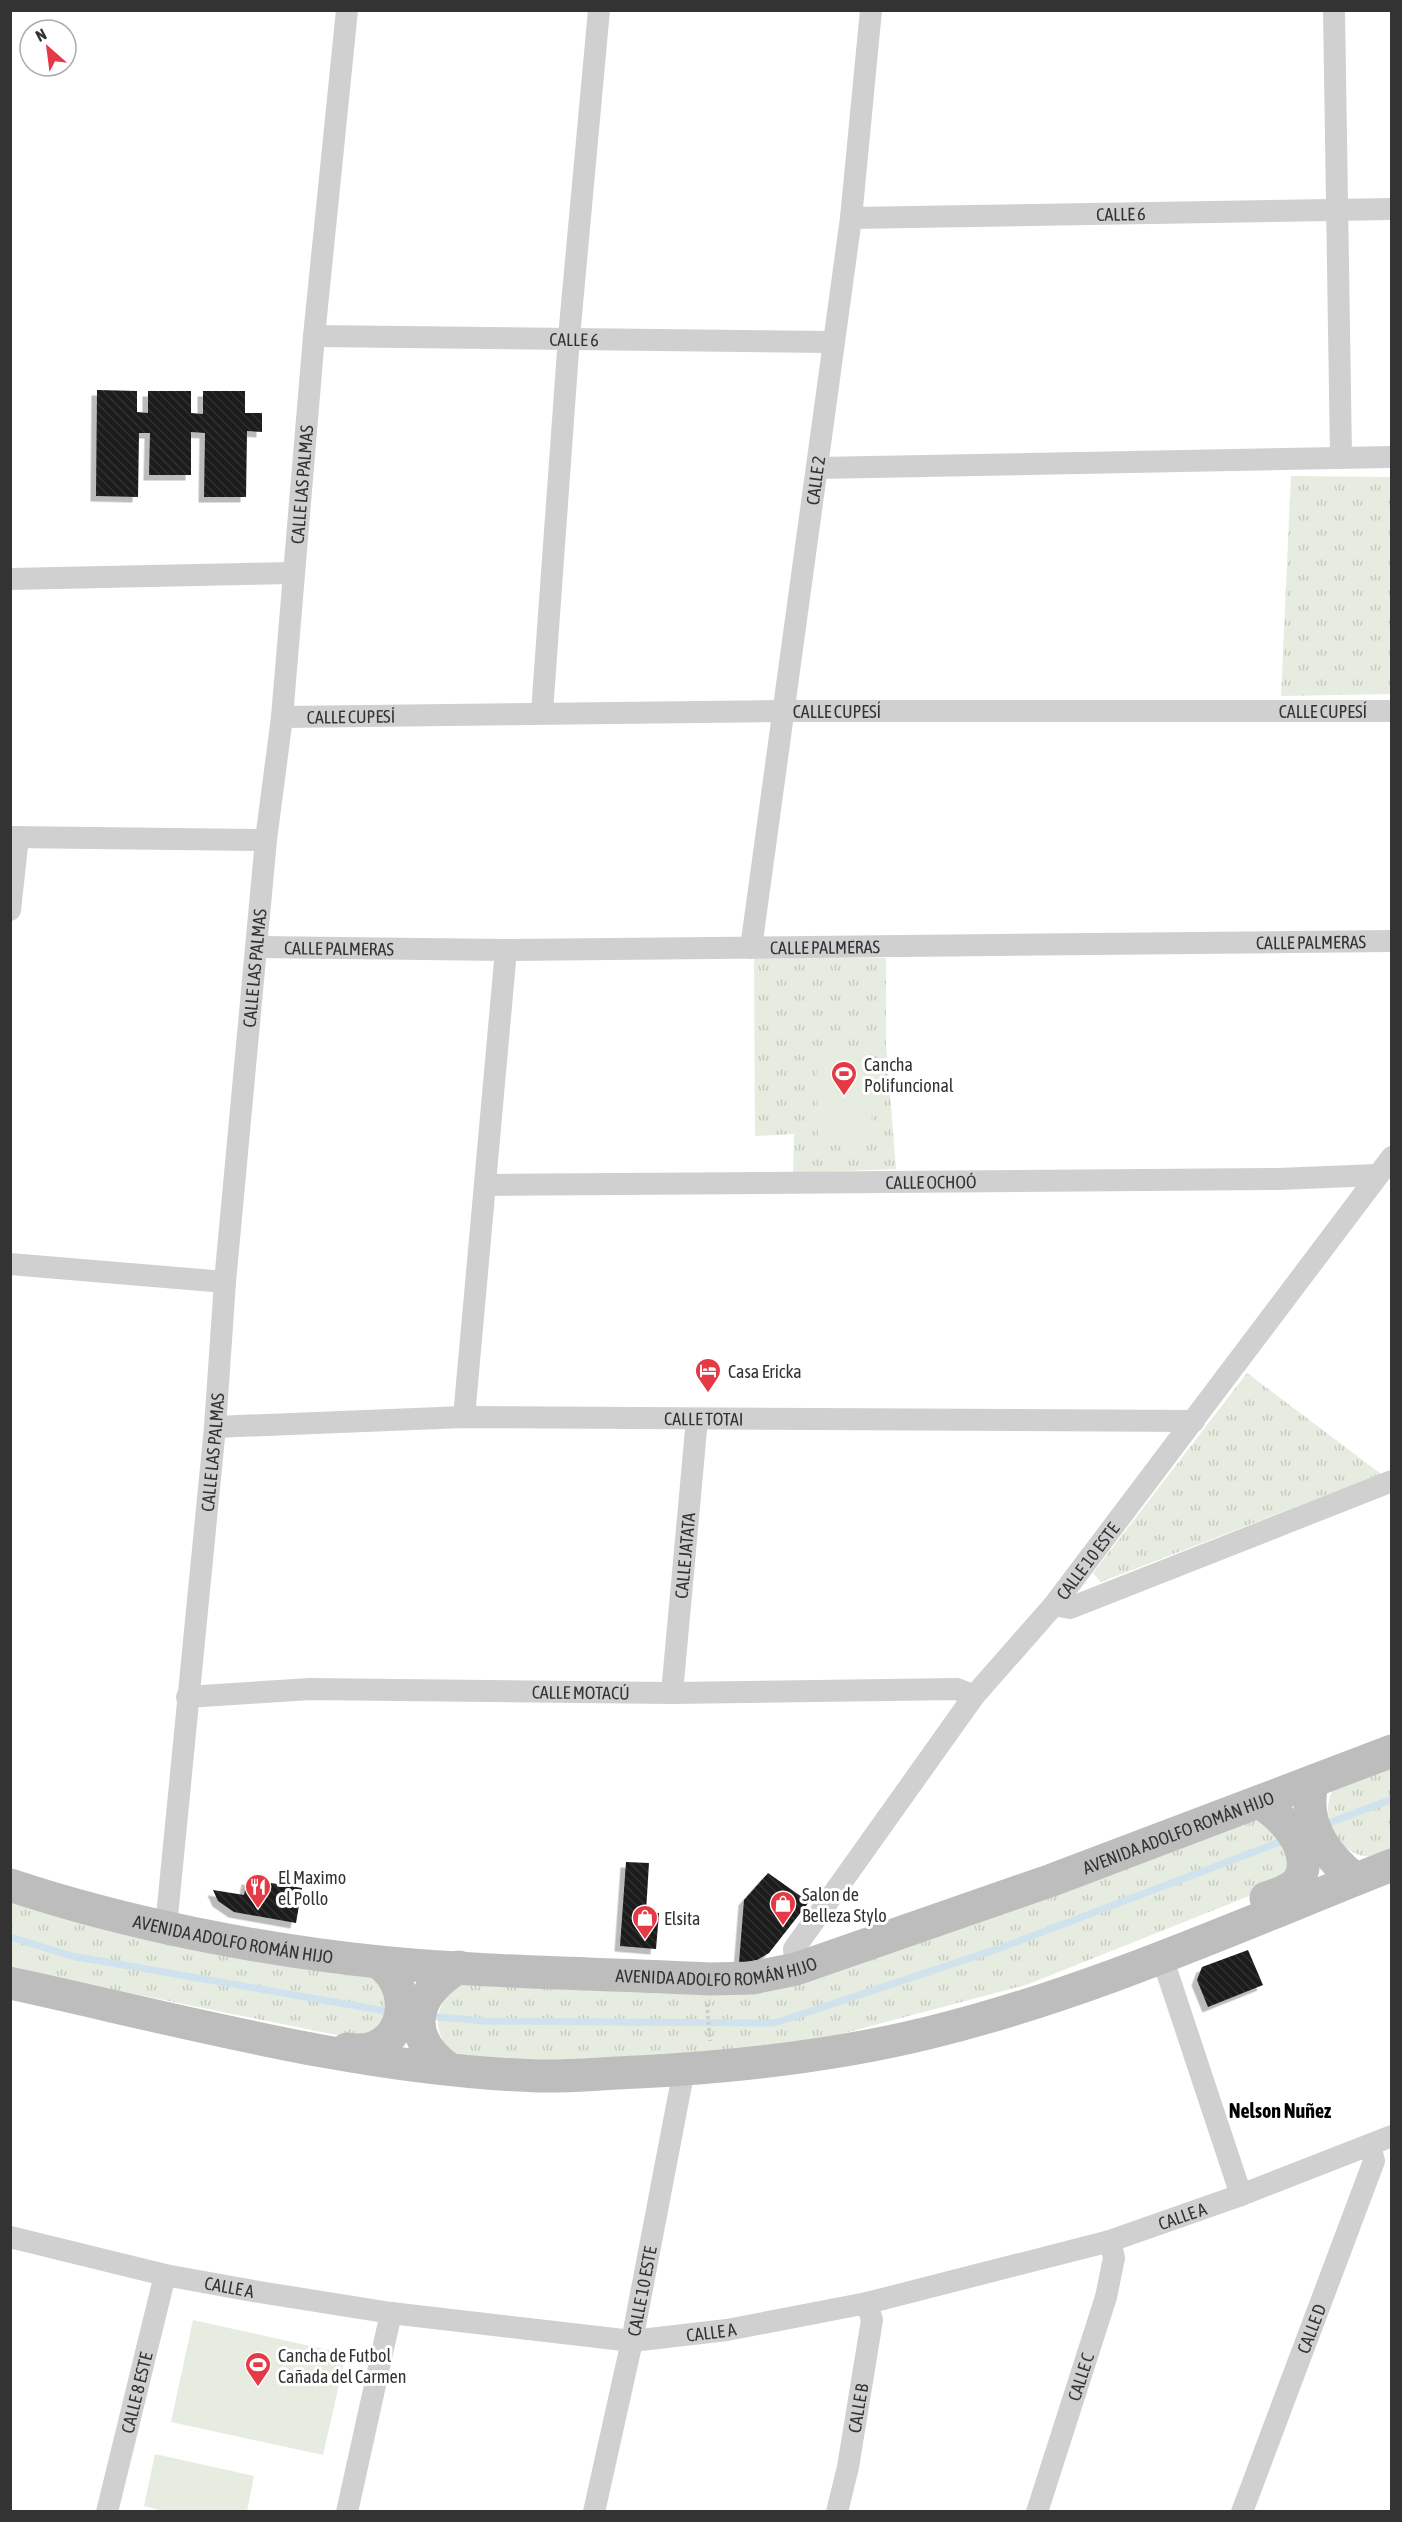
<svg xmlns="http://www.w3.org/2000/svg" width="1402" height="2522" viewBox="0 0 1402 2522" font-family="'Asap Condensed',sans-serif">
<defs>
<pattern id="grass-tufts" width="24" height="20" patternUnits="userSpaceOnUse" patternTransform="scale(1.5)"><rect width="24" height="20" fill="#e6ecdf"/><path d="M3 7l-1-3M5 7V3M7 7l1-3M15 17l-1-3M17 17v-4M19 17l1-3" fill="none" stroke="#c6cbc0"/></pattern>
<pattern id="building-back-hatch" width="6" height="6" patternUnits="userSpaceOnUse" patternTransform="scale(1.5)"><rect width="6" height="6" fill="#1a1a1a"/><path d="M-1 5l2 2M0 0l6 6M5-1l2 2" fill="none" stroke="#333"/></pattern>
<filter id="shadow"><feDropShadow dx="-5.5" dy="5.5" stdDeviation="0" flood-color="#0004"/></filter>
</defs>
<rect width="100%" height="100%" fill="#fff"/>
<g fill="url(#grass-tufts)">
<polygon points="1291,476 1391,477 1391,694 1281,696"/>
<polygon points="754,957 886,958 886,1044 896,1169 793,1173 794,1134 755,1136"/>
<polygon points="1247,1373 1381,1474 1101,1582 1093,1573"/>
<path d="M 1391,1760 L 1391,1849 C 1386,1852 1379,1856 1373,1856 C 1348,1860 1329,1832 1328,1810 C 1328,1799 1332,1791 1336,1782 Z"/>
<path d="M 1261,1811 L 1287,1829 L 1287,1881 L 1026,1985 L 803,2044 L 552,2065 L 453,2055 C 429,2026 437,2012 453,1982 L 712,1986 Z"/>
<polygon points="10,1876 386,1971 396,2002 366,2041 51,1977 11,1966"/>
</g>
<g fill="#e6ecdf">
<polygon points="871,1049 872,1144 818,1145 817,1050"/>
<polygon points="193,2320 346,2354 323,2455 171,2422"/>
<polygon points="155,2454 254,2476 247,2511 167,2512 144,2506"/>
</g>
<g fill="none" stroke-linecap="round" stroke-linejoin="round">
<g stroke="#cfe2ee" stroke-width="7">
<polyline points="1324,1825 1392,1799"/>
<polyline points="10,1937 72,1956 391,2012"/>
<polyline points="429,2016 484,2021 775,2023 1003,1947 1285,1840"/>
</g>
</g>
<g fill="url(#building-back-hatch)" filter="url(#shadow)">
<polygon points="97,390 137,391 137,412 148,413 148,391 191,391 191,413 203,414 203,391 245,391 245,413 262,413 262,432 247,431 246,497 204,497 205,433 191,432 191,475 149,475 150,433 139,433 138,497 96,496"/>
<polygon points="626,1862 649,1863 646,1912 659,1913 656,1949 620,1946"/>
<polygon points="768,1873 809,1902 769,1953 757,1960 739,1963 744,1900"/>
<polygon points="247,1879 302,1888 296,1923 234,1912 218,1901 213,1890 244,1895"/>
<polygon points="1248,1950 1263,1985 1208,2007 1197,1980 1202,1967"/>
</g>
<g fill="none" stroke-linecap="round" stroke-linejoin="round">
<polyline stroke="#cdcdcd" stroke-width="4" stroke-dasharray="3 3" stroke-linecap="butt" points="707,2004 710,2041"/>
<g stroke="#d0d0d0" stroke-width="22">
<polyline points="1334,10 1341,456"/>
<path id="s1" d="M 851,218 L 1392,209"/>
<path id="s2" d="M 314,336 L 832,342"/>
<polyline points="817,468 1392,457"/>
<polyline points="10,579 293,573"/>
<polyline points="542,712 569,337 599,10"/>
<path id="s3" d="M 282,717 L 782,711 L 1392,711"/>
<polyline points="10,837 266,840"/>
<polyline points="10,910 18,837"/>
<path id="s4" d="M 258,947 L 506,950 L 1392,941"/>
<path id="s5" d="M 751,948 L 851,218 L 871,10"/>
<path id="s6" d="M 485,1185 L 1278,1179 L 1377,1175"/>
<polyline points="10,1264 225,1282"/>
<polyline points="464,1417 506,950"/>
<path id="s7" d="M 215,1427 L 464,1417 L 1194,1421"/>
<polyline points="1054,1605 1070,1608 1392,1481"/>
<path id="s8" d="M 672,1693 L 697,1419"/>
<path id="s9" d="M 187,1697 L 310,1689 L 672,1693 L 957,1689 L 974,1696"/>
<path id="s10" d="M 166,1927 L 215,1427 L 225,1282 L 266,840 L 282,717 L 314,336 L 347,10"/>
<polyline points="1162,1957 1241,2195"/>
<path id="s11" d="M 796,1969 L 794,1949 L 974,1696 L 1054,1605 L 1392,1157"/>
<path id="s12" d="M 10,2237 L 165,2275 L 259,2292 L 391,2313 L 632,2341 L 727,2330 L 867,2303 L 1110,2241 L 1241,2195 L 1392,2136"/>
<path id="s13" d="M 107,2512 L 165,2275"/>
<polyline points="347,2512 391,2313"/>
<path id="s14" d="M 594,2512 L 632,2341 L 684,2069"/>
<path id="s15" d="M 837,2512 L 848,2467 L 872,2320 L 867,2303"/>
<path id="s16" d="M 1037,2512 L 1106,2297 L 1114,2258 L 1110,2241"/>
<path id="s17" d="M 1242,2512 L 1374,2161 L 1370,2145"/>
</g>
<g stroke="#bdbdbd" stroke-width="33">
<path d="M 1313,1781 C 1301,1821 1325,1855 1355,1879"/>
<path d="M 1259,1802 C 1281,1815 1312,1847 1301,1876 C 1296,1889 1278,1894 1266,1898"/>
<path id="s18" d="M 10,1885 C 124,1923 260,1950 379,1962 C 488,1973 600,1973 710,1979 L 752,1978 L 796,1969 L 1052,1880 L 1392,1751"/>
<path d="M 10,1983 C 184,2021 360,2070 538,2076 C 571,2077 605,2073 638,2072 C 734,2067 834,2056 928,2033 C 1088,1994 1240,1925 1392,1865"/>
<path d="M 347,2049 C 403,2059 420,1991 378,1962"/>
<path d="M 449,2069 C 402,2035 414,1994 459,1967"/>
</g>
</g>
<defs>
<symbol id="stadium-pin" viewBox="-11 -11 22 30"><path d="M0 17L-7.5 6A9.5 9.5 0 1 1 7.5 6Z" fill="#e63946" stroke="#fff"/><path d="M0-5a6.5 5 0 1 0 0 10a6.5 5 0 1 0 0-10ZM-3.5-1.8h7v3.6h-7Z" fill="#fff"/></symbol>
<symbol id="hotel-pin" viewBox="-11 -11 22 30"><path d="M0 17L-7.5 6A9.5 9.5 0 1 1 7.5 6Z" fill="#e63946" stroke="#fff"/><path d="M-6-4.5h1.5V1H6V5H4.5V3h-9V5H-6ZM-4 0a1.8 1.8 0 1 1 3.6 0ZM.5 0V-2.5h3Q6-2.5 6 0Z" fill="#fff"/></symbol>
<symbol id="restaurant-pin" viewBox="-11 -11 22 30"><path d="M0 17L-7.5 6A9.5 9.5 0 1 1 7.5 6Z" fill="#e63946" stroke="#fff"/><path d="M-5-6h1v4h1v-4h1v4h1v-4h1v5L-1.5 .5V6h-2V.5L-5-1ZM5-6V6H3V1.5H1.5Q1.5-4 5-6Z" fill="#fff"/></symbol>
<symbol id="shop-pin" viewBox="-11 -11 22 30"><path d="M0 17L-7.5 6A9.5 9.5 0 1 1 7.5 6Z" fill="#e63946" stroke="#fff"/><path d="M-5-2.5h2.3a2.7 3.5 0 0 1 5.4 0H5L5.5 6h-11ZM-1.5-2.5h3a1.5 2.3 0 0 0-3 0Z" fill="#fff"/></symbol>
</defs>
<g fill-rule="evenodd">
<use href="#stadium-pin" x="829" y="1059" width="30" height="40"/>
<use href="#hotel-pin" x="693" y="1356" width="30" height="40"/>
<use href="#restaurant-pin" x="243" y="1872" width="30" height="40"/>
<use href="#shop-pin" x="768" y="1889" width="30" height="40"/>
<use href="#shop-pin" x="630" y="1903" width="30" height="40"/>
<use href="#stadium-pin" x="243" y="2350" width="30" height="40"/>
</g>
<g text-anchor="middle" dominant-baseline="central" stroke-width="6" stroke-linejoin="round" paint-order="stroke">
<g font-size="18" fill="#333" stroke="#fff">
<text stroke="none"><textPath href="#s1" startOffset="270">CALLE 6</textPath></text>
<text stroke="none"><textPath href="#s2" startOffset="260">CALLE 6</textPath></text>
<text stroke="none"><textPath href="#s5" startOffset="472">CALLE 2</textPath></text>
<text stroke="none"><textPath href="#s10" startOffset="1449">CALLE LAS PALMAS</textPath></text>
<text stroke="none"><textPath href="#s3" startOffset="555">CALLE CUPESÍ</textPath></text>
<text stroke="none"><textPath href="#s3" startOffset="1041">CALLE CUPESÍ</textPath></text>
<text stroke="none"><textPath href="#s3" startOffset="69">CALLE CUPESÍ</textPath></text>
<text stroke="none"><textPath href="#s4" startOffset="1053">CALLE PALMERAS</textPath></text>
<text stroke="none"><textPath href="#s4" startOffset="567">CALLE PALMERAS</textPath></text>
<text stroke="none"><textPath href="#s4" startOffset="81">CALLE PALMERAS</textPath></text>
<text stroke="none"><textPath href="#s10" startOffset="963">CALLE LAS PALMAS</textPath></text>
<text stroke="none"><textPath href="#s6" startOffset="446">CALLE OCHOÓ</textPath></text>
<text stroke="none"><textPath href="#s7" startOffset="489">CALLE TOTAI</textPath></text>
<text stroke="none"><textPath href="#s10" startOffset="477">CALLE LAS PALMAS</textPath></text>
<text stroke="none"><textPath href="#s8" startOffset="138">CALLE JATATA</textPath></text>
<text stroke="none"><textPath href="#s11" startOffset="507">CALLE 10 ESTE</textPath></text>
<text stroke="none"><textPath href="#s9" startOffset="394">CALLE MOTACÚ</textPath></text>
<text stroke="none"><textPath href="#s18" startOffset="1202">AVENIDA ADOLFO ROMÁN HIJO</textPath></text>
<text stroke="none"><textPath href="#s18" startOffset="230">AVENIDA ADOLFO ROMÁN HIJO</textPath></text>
<text stroke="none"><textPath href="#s18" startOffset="716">AVENIDA ADOLFO ROMÁN HIJO</textPath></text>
<text stroke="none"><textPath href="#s12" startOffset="1197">CALLE A</textPath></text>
<text stroke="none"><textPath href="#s12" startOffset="225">CALLE A</textPath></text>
<text stroke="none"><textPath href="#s14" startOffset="226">CALLE 10 ESTE</textPath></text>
<text stroke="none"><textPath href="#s17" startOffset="196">CALLE D</textPath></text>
<text stroke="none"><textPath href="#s12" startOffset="711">CALLE A</textPath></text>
<text stroke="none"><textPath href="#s16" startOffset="142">CALLE C</textPath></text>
<text stroke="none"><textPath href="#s13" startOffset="123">CALLE 8 ESTE</textPath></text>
<text stroke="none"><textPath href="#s15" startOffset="106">CALLE B</textPath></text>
</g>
<g font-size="18" fill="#333" stroke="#fff" text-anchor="start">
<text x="864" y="1064">Cancha<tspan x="864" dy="21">Polifuncional</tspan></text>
<text x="728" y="1371">Casa Ericka</text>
<text x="278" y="1877">El Maximo<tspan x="278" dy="21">el Pollo</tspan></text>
<text x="802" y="1894">Salon de<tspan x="802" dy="21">Belleza Stylo</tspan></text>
<text x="664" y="1918">Elsita</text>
<text x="278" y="2355">Cancha de Futbol<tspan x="278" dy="21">Cañada del Carmen</tspan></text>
</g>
<g font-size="20" font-weight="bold" fill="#000" stroke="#fff">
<text x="1280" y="2110">Nelson Nuñez</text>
</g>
</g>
<rect width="1402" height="2522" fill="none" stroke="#333333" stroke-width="24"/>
<g transform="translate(48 48) rotate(332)"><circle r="28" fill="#ffffff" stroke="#adadad" stroke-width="1.5"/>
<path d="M0-4.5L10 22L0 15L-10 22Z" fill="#e63946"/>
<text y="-9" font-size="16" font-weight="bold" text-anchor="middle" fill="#333333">N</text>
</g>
</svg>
